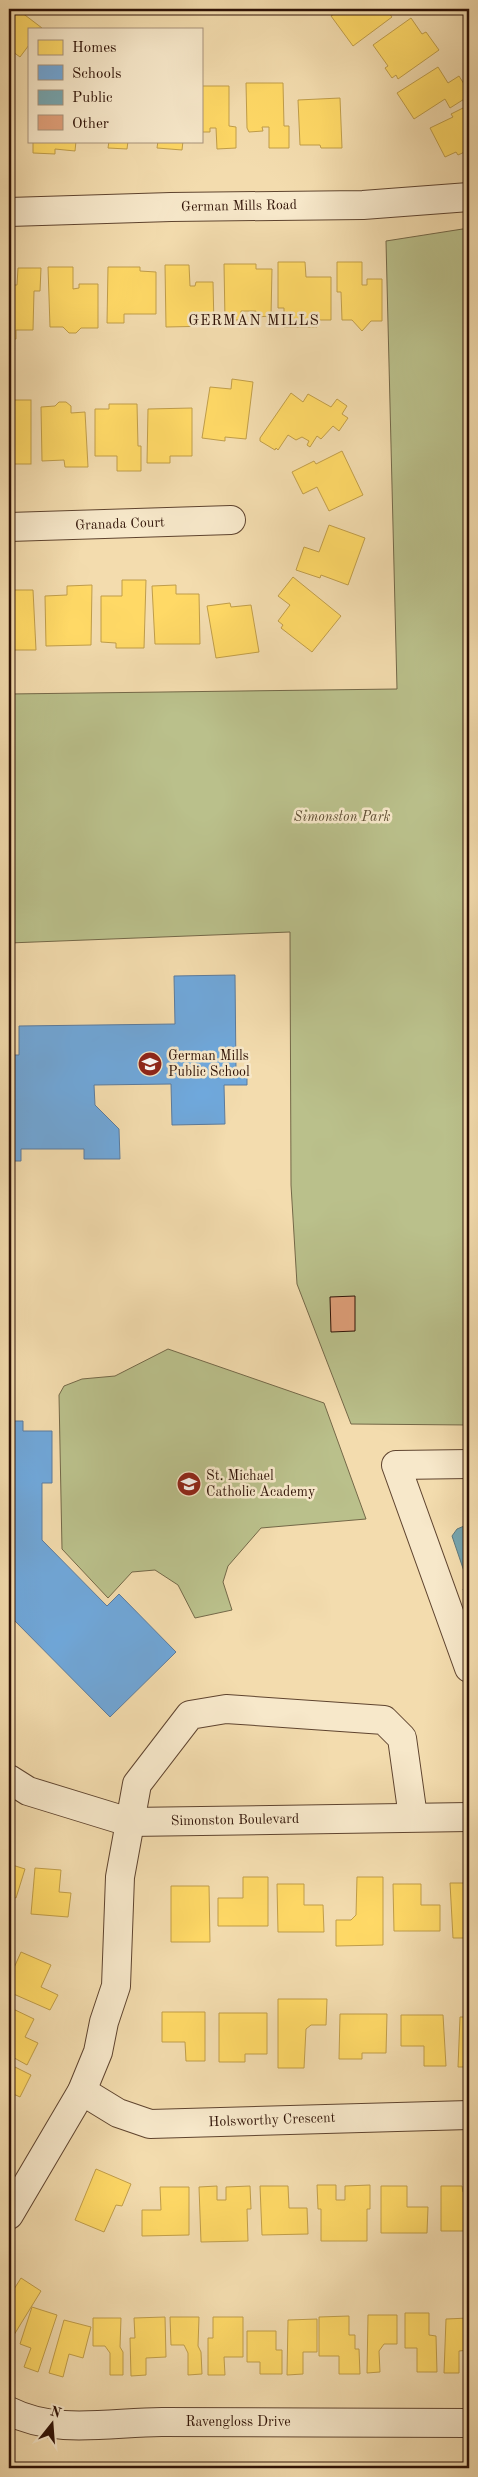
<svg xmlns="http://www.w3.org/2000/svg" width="478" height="2477" viewBox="0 0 478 2477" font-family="'Old Standard TT',serif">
<rect width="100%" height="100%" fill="#f3dcae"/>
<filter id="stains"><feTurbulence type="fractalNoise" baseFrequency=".004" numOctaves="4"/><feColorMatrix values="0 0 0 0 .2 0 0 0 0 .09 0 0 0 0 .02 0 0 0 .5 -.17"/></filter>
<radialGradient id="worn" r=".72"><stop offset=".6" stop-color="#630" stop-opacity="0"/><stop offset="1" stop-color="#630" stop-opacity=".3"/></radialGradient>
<g fill="#bac08b" stroke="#746848">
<polygon points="469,228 469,1425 351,1424 297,1284 291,1185 290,932 9,943 9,694 397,689 386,241"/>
<polygon points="168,1349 324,1403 366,1519 261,1528 228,1566 223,1582 232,1610 195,1618 178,1585 155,1570 132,1572 108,1598 62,1549 59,1395 64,1386 82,1379 115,1376"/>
</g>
<g fill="#ffd966" stroke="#c09d49">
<polygon points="9,9 17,9 42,28 29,29 29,45 20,57 9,49"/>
<polygon points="342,9 386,9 392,17 353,46 331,16"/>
<polygon points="411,18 422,34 426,32 439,50 398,79 396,75 392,78 385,68 388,66 373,45"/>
<polygon points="438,67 448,83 459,76 469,92 469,96 450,108 445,99 414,119 397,93"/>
<polygon points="246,83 283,83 284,126 289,126 289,148 269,148 269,127 262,127 263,131 249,132 247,128"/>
<polygon points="201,86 229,86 229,126 236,127 236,148 217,149 216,128 210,128 210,132 201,132"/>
<polygon points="340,98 342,148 321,148 320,145 300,145 298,100"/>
<polygon points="469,105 469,150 458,155 456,152 445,157 430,128 453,117 451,114"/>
<polygon points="33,141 76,141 75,151 55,149 55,154 33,153"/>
<polygon points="109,141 128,141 127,149 108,148"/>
<polygon points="158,141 183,141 182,150 157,148"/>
<polygon points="278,262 305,262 306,277 331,277 331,320 317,320 317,327 284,327 284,308 278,308"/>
<polygon points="337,262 362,262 362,285 367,285 367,279 382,279 382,321 371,321 362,331 352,320 342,320 341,292 337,292"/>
<polygon points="224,264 256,264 256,269 272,269 271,316 256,317 256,311 241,311 241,320 225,320"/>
<polygon points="165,265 189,265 190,286 195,286 196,282 213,282 214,326 166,327"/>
<polygon points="48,267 73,267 73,289 79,288 79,284 98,284 98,328 81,328 76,333 69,333 63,327 50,327"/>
<polygon points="108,267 140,267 140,271 156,272 156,314 124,314 124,323 107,323"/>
<polygon points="18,268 41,268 40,291 34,291 33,330 16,330 16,339 9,339 9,285 17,285"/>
<polygon points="232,379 253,382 246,439 225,437 225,441 202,438 210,387 231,389"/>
<polygon points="291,393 303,402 308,394 331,407 337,399 347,406 342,414 348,418 339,431 333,426 321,439 317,436 310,447 307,445 309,441 302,437 296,440 288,435 278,450 276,448 275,450 260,441 260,438"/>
<rect x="9" y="400" width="22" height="64"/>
<polygon points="59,402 66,402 71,406 71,413 85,412 88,467 65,467 64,460 42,461 41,407 55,406"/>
<polygon points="109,404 137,404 138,446 141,446 141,471 117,471 117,456 95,456 95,409 109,409"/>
<polygon points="192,408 192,456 170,456 170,463 147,463 148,409"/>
<polygon points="342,451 363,495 329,511 317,487 303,494 292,472 314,461 316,464"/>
<polygon points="329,525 365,538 348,585 321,575 320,578 296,570 304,547 319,552"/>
<polygon points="293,577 341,616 312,652 281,628 283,625 278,621 290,605 278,596"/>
<polygon points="122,580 146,580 144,648 116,648 116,643 101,642 101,596 122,596"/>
<polygon points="92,585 91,645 46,646 45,596 67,595 67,586"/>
<polygon points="176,585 176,594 199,594 200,644 155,644 152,586"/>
<polygon points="9,590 33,590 36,650 9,650"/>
<polygon points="230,603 231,607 251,605 259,652 216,658 207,606"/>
<polygon points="9,1864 25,1869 16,1898 9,1895"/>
<polygon points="35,1868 61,1870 59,1892 71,1893 68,1917 31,1914"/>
<polygon points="243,1877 268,1877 268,1926 218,1926 218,1898 243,1898"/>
<polygon points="357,1877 383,1877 383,1945 336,1946 336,1920 351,1920 356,1915"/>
<polygon points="450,1883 469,1883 469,1938 453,1938"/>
<polygon points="277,1884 304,1884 304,1905 323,1905 324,1932 278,1932"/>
<polygon points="393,1884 421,1884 421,1905 440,1905 440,1931 394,1931"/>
<polygon points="171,1886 209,1886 210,1942 171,1942"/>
<polygon points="21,1952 51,1965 41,1987 58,1995 50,2010 9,1992 9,1979"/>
<polygon points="278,1999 327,1999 326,2025 311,2025 306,2029 304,2068 278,2068"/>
<polygon points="9,2007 34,2019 25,2037 38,2043 27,2065 9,2055"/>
<polygon points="162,2012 205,2012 205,2061 186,2061 185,2042 162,2042"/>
<polygon points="219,2013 267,2013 267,2054 245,2054 245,2062 219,2062"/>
<polygon points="340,2014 387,2014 386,2053 362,2053 362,2059 339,2059"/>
<polygon points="401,2015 443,2015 446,2066 424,2066 424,2046 401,2046"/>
<polygon points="460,2017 469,2017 469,2067 458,2067"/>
<polygon points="11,2065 31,2075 20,2097 9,2092"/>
<polygon points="96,2169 131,2184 122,2206 116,2205 104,2232 75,2220"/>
<polygon points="317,2185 336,2185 336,2200 345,2200 345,2186 370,2185 370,2209 367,2209 367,2241 321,2241 321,2209 318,2209"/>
<polygon points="217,2186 217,2200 226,2200 226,2187 250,2186 251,2209 247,2209 248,2241 201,2242 199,2187"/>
<polygon points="260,2186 288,2186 289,2208 307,2208 308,2234 262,2235"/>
<polygon points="381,2186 407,2186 407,2207 428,2207 427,2233 381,2233"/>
<polygon points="441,2186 462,2186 463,2192 469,2192 469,2231 441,2231"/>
<polygon points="160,2187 189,2187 189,2235 142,2236 142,2210 161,2210"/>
<polygon points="21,2278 41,2291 9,2343 9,2297"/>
<polygon points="32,2307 57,2315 38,2372 24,2367 31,2348 20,2344"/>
<polygon points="405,2313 429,2313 429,2335 436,2336 437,2372 417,2372 417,2348 405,2348"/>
<polygon points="368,2315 397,2315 397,2344 384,2344 379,2351 380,2372 367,2373"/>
<polygon points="165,2317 166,2357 146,2358 146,2375 131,2376 130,2338 135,2338 134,2318"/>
<polygon points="170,2317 199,2317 198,2346 201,2352 202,2374 188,2375 188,2353 184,2345 171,2345"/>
<polygon points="213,2317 243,2317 243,2357 224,2357 225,2375 208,2375 208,2338 213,2338"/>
<polygon points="319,2317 349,2316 349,2335 355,2335 355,2349 359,2349 360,2374 339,2374 339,2356 319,2356"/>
<polygon points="93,2318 121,2318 120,2347 123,2352 123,2375 110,2375 110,2353 105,2346 93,2346"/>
<polygon points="469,2318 469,2350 459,2351 459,2373 444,2373 446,2319"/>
<polygon points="317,2319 317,2352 303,2352 303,2374 287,2375 288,2320"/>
<polygon points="64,2320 91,2327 83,2358 69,2354 63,2377 49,2373"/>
<polygon points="247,2331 276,2331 276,2350 282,2350 282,2374 260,2374 260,2362 247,2362"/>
</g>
<g fill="#6fa8dc" stroke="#5c7b9c">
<polygon points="235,975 236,1072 247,1071 247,1085 224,1085 225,1124 172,1125 171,1084 94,1085 95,1105 119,1129 120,1159 84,1159 84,1149 21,1149 21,1161 9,1161 9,1055 19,1055 19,1026 175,1024 174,976"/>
<polygon points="9,1388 12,1388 12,1421 23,1421 23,1431 52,1431 52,1483 42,1483 42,1540 107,1606 119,1594 176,1652 110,1717 9,1615"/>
</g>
<g fill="#76a5af" stroke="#60797c">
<polygon points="469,1524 469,1586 452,1536 457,1529"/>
<polygon points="469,1587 469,1608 463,1589"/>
</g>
<polygon fill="#df9f79" stroke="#2e1105" points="355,1296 355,1331 331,1332 330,1297"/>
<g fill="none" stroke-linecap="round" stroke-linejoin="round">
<defs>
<g id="minor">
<polyline points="9,212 171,207 363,205 469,197"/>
<polyline points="9,527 231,520"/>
<polyline points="469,1464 396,1465 469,1668"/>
<polyline points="9,1779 28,1791 129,1822 469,1817"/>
<polyline points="82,2091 118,2113 150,2124 469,2115"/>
<polyline points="9,2215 82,2091 98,2052 104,2022 116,1986 120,1877 137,1784 190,1715 226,1709 384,1720 402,1738 413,1817"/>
<path d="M 9,2411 C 56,2435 111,2422 162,2422 C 264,2422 367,2423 469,2423"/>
</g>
</defs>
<use href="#minor" stroke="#5f442f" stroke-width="30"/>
<use href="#minor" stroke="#f7e8ca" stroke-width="28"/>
</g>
<defs>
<symbol id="school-disc" viewBox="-11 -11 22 22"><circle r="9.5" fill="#8f2418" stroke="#f7e8ca"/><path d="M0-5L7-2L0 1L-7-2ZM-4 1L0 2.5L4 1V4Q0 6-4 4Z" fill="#fff"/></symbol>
</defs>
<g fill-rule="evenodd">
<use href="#school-disc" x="136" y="1050" width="28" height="28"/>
<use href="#school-disc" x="175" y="1470" width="28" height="28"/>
</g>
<g text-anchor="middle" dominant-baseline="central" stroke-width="5" stroke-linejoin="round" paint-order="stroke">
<g font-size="14" fill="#2e1105" stroke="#f7e8ca">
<text transform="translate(239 206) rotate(-1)">German Mills Road</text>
<text transform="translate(120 524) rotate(-2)">Granada Court</text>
<text transform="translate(235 1820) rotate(-1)">Simonston Boulevard</text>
<text transform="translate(272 2120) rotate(-2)">Holsworthy Crescent</text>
<text x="238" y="2422">Ravengloss Drive</text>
</g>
<g font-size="14" font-style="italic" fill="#5f4e34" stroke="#f7e8ca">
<text x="342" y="817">Simonston Park</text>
</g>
<g font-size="14" fill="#2e1105" stroke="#f7e8ca" text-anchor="start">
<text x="168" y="1056">German Mills<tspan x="168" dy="16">Public School</tspan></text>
<text x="206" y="1476">St. Michael<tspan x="206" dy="16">Catholic Academy</tspan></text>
</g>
<g font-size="15" letter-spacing="1" fill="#2e1105" stroke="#f7e8ca">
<text x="254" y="321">GERMAN MILLS</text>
</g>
</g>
<rect width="478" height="2477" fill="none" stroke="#f3dcae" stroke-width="30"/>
<rect x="10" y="10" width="458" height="2457" fill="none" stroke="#2e1105" stroke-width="2.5"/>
<rect x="15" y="15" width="448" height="2447" fill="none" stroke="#2e1105"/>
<rect x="28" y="28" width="175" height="115" fill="#f7e8ca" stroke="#a7927b"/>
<rect x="38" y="40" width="25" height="15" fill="#ffd966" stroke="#a7927b"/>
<text x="72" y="52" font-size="15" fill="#2e1105">Homes</text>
<rect x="38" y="65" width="25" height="15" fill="#6fa8dc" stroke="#a7927b"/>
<text x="72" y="78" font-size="15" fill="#2e1105">Schools</text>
<rect x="38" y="90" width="25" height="15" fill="#76a5af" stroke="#a7927b"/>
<text x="72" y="102" font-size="15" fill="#2e1105">Public</text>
<rect x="38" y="115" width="25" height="15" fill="#df9f79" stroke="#a7927b"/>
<text x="72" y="128" font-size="15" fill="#2e1105">Other</text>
<g transform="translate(52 2424) rotate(17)" stroke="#f7e8ca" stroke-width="4" paint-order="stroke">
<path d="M0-4L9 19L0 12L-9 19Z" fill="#2e1105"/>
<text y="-8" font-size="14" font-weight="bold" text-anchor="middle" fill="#2e1105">N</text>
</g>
<rect width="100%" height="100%" filter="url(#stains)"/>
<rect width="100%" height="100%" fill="url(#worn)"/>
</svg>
